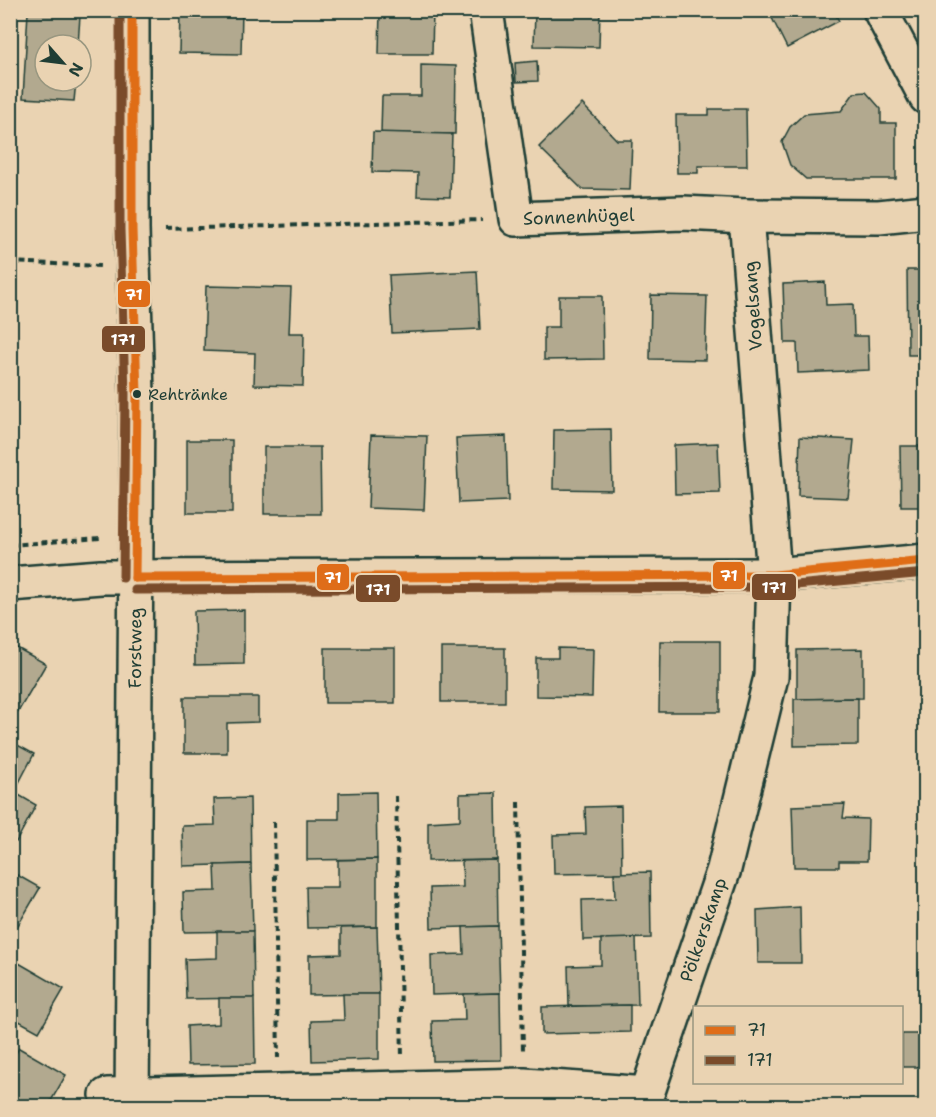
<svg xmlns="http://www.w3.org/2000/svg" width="936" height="1117" viewBox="0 0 936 1117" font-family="'Shantell Sans',sans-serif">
<rect width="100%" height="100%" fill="#ead3b2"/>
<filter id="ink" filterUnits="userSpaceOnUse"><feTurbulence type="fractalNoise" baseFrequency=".0167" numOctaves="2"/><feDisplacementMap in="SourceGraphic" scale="12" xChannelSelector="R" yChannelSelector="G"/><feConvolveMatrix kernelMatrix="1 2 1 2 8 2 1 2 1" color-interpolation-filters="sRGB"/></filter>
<g filter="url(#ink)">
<g fill="#b2a98f" stroke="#1f3d34" stroke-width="1.5">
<polygon points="180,10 242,10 241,54 179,53"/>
<polygon points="380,10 433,10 432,54 379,54"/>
<polygon points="535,10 600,10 599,47 534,46"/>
<polygon points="768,10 833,10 839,21 787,48"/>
<polygon points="28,12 80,16 78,45 45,45 45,81 76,81 74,101 23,98"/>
<polygon points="537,61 538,81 516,82 515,63"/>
<polygon points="421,65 456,66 455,134 381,133 382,96 421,96"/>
<polygon points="866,92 881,109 881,123 896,123 896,179 806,179 790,165 782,142 790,127 804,114 841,111 854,93"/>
<polygon points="582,104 617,140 632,140 630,190 582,189 539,147"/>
<polygon points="709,109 746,109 747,166 698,166 698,173 677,173 676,115 709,115"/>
<polygon points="373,132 452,134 450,197 417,196 418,173 372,172"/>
<polygon points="907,270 926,270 926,355 908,355"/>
<polygon points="477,271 480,329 392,333 389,275"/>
<polygon points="825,282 826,305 853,304 854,336 868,336 869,370 798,373 797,343 785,343 783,284"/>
<polygon points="206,286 291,288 289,333 304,333 303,386 254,385 255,353 204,351"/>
<polygon points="651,295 707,296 705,360 650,359"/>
<polygon points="559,296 602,296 603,359 544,360 544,327 559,327"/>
<polygon points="611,429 612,490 553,489 554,430"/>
<polygon points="371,435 427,436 424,510 368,508"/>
<polygon points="506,436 508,501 459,503 456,438"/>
<polygon points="800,437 854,440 848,498 798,496"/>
<rect x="187" y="440" width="45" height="73"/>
<polygon points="718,443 720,493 675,494 674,445"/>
<polygon points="900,446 926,446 926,507 901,507"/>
<polygon points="264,447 320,447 321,514 264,514"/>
<polygon points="244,610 244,664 195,665 194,611"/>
<polygon points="660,641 720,641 720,712 659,712"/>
<polygon points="10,644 46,664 18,712 10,708"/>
<rect x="325" y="648" width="70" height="55"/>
<rect x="441" y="648" width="64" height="54"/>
<polygon points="558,648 593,649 592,697 536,696 536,658 558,658"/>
<polygon points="863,649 863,698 797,699 797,650"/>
<polygon points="184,697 258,697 258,722 227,723 227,753 184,753"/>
<polygon points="858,698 858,745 794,746 794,699"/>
<polygon points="10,741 34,754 14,792 10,790"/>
<polygon points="10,790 36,805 16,842 10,839"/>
<polygon points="376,792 377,859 307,860 307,819 339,819 339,793"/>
<polygon points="496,793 497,860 428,861 428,822 460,820 460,794"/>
<polygon points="250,798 251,864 183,866 182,826 215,825 214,799"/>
<polygon points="845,804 843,818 868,819 867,861 839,861 839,867 794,867 792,806"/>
<polygon points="621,806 622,873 554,874 553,835 586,834 585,807"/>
<polygon points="377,859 377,927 307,928 306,887 338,887 338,860"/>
<polygon points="497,860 498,926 431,928 430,888 463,887 462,861"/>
<polygon points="251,864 253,931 184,932 183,892 216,891 215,865"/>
<polygon points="10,871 40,888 17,927 10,923"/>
<polygon points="650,872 651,938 583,940 582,900 615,899 614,873"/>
<polygon points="800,907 801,963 758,963 757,910"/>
<polygon points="498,926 500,993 432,995 431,955 464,954 463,927"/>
<polygon points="377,927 379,994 309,995 309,955 341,954 341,928"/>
<polygon points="217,931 253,931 254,998 186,999 185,959 217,958"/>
<polygon points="636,938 638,1005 569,1006 568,966 601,965 601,939"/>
<polygon points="17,962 64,989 39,1032 10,1016 10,973"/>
<polygon points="500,993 501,1060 433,1061 432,1021 465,1020 464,994"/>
<polygon points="343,994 379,994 379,1059 312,1061 311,1021 344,1020"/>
<polygon points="219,998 254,998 255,1064 188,1065 187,1026 219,1024"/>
<polygon points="630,1005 630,1032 542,1034 542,1007"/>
<polygon points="920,1013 926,1013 926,1069 921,1069 920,1067 902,1067 902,1034 920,1034"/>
<polygon points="19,1048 66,1075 48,1106 23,1106 10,1099 10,1063"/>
</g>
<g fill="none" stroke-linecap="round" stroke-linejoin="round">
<defs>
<g id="minor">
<path id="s1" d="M 486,10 L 516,219 L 683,213 L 746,216"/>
<polyline points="880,10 926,97"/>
<polyline points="10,584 101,577 774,575 926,561"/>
<path id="s2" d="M 107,1095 L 524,1085 L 647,1094 L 724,869 L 771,677 L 774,575 L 746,216 L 879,217 L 926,212"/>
<path id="s3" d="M 132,1106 L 137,394 L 132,229 L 132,10"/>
</g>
</defs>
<use href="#minor" stroke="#1f3d34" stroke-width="38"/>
<g stroke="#1f3d34" stroke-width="4" stroke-dasharray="6 4.5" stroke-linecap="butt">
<polyline points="165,229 482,220"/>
<polyline points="10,262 100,266"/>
<polyline points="10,545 100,538"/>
<polyline points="396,796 402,1056"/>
<polyline points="518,802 523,1051"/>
<polyline points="274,822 278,1058"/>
</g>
<use href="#minor" stroke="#ead3b2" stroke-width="33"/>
<defs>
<g id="bus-1">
<polyline points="132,10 132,229 137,394 135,578"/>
<polyline points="135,578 774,575 926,561"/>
</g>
<g id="bus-2">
<polyline points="120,10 120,229 125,394 123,578"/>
<polyline points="135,590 774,587 926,573"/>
</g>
</defs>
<use href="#bus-1" stroke="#ead3b2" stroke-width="14"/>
<use href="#bus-2" stroke="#ead3b2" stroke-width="14"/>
<use href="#bus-1" stroke="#df6d19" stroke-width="9"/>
<use href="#bus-2" stroke="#7a4b2a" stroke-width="9"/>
</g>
</g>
<circle fill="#1f3d34" stroke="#ead3b2" stroke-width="2" cx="137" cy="394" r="5"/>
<g text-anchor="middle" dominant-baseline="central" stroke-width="4.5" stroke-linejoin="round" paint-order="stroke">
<g font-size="16" fill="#1f3d34" stroke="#ead3b2" text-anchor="start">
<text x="148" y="394">Rehtränke</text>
</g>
<g font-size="18" fill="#1f3d34" stroke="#ead3b2">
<text stroke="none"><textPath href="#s1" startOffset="274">Sonnenhügel</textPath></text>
<text transform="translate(753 306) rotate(-94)">Vogelsang</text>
<text stroke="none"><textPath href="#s3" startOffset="458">Forstweg</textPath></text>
<text stroke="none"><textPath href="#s2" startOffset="714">Pölkerskamp</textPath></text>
</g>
</g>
<g stroke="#ead3b2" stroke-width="2">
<rect x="117" y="280" width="34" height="28" rx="6" fill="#df6d19"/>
<rect x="101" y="325" width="45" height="28" rx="6" fill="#7a4b2a"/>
<rect x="712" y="561" width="34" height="29" rx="6" fill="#df6d19"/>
<rect x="316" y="563" width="34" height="28" rx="6" fill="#df6d19"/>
<rect x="751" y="573" width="46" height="28" rx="6" fill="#7a4b2a"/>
<rect x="355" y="574" width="46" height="29" rx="6" fill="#7a4b2a"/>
</g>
<g font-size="16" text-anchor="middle" font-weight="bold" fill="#fff">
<text x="134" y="300">71</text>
<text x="123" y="345">171</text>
<text x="729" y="581">71</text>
<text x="333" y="583">71</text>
<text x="774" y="593">171</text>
<text x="378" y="595">171</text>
</g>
<rect width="936" height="1117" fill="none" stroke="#ead3b2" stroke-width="36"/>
<rect x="18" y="18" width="900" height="1081" fill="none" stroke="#1f3d34" stroke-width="2" filter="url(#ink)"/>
<rect x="693" y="1006" width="210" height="78" fill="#ead3b2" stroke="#999780" stroke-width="1.5"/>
<rect x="705" y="1026" width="30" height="9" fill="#df6d19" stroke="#999780" stroke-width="1.5"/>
<text x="747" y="1036" font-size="18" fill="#1f3d34">71</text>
<rect x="705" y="1056" width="30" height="9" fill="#7a4b2a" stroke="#999780" stroke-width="1.5"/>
<text x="747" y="1066" font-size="18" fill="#1f3d34">171</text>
<g transform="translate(63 63) rotate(118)"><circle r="28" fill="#ead3b2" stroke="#999780" stroke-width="1.5"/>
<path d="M0-4.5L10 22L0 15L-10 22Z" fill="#1f3d34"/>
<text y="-9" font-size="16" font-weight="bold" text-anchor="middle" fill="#1f3d34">N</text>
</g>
</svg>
